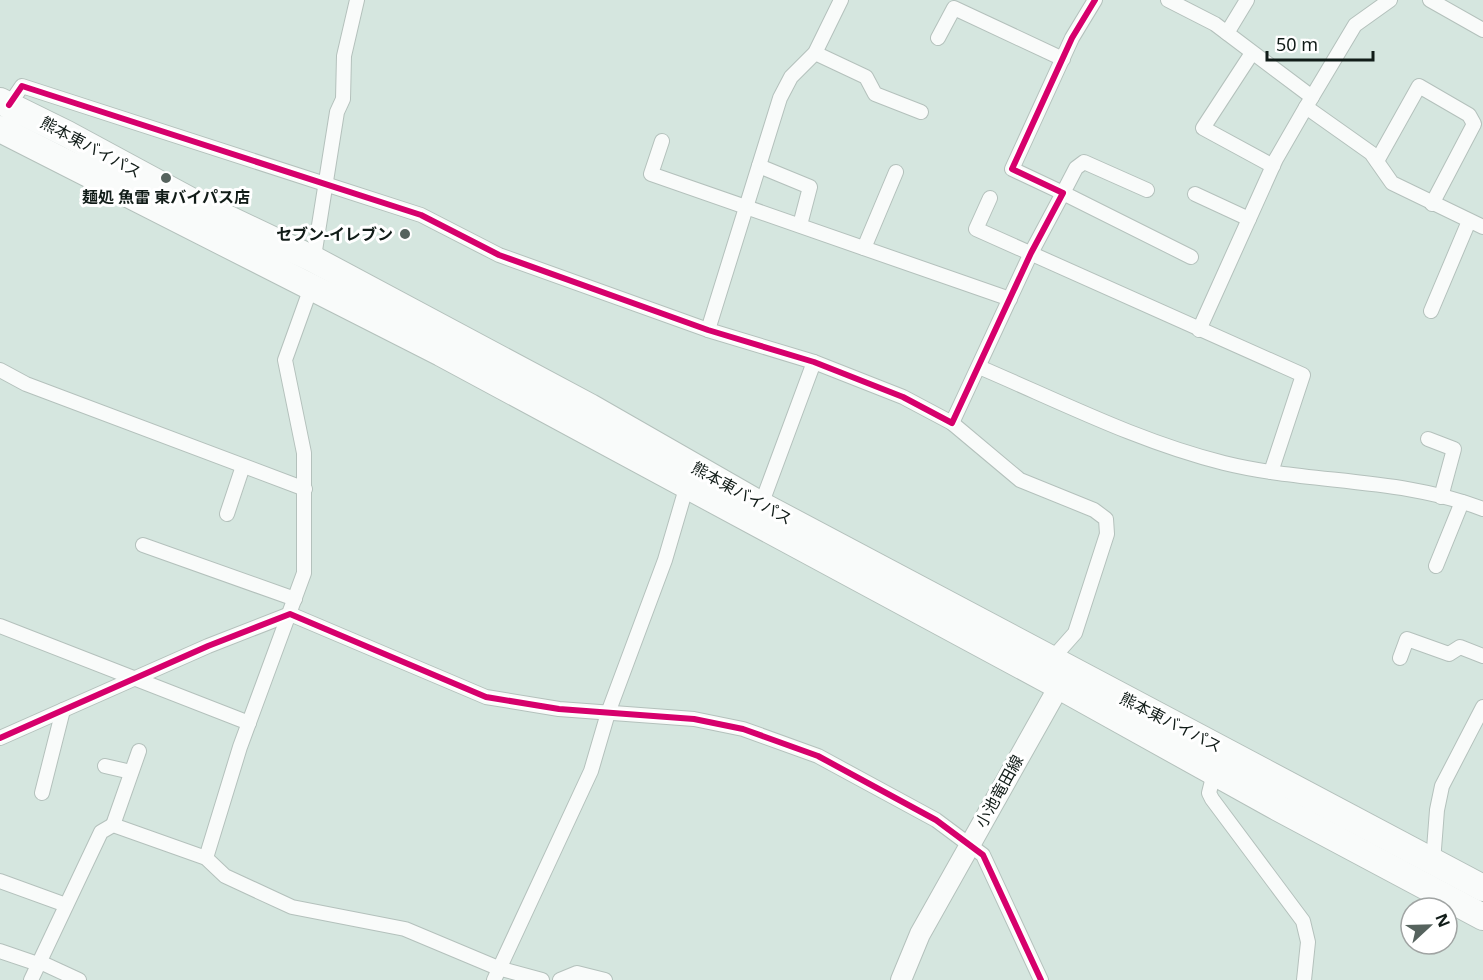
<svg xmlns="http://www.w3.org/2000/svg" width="1483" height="980" viewBox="0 0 1483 980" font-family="'Noto Sans','Noto Sans JP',sans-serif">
<rect width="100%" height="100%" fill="#d5e6df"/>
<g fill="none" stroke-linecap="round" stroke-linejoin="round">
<defs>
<g id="street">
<polyline points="1168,0 1215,24 1312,97"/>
<polyline points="1390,0 1355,25 1306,107 1371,153 1392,183 1483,227"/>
<polyline points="1430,0 1483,30"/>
<polyline points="1227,33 1247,0"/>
<polyline points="938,38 954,8 1063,59"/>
<polyline points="815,53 866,77 875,94 921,112"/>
<polyline points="1252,53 1203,128 1273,166"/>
<polyline points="9,105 22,86 421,215 499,255 708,330 814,362 903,397 952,423 1031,253 1063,193 1012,169 1072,38 1095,0"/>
<polyline points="662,141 651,174 1010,299"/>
<polyline points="1377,161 1419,86 1469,115 1474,124 1432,204"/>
<polyline points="759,166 810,187 800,225"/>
<polyline points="1147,190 1084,162 1076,168 1063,193 1191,257"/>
<polyline points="1195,194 1249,219"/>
<polyline points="990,198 976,229 1303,375 1271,472"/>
<polyline points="864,248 896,172"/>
<polyline points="313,263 337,112 343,99 344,56 357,0"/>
<polyline points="1431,311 1469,221"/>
<polyline points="708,330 780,98 791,77 815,53 841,0"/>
<polyline points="1199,330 1276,159 1306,107"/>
<path d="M 979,367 C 1059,401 1139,442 1224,463 C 1309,484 1401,477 1483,509"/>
<polyline points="0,370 26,384 305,489"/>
<polyline points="952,423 1020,480 1094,510 1106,519 1107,534 1075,633 1051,660"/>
<polyline points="1428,439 1454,449 1441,497"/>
<polyline points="761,505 814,362"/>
<polyline points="227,514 243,466"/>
<polyline points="143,545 295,599"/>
<polyline points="1436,566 1462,502"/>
<polyline points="0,626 249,723"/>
<polyline points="1400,658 1407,639 1449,654 1460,647 1483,656"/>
<polyline points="0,738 208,646 290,614 486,697 559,709 694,719 743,729 818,756 936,820 983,855 1041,980"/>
<polyline points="105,766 131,772"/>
<polyline points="1214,773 1209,793 1212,799 1303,921 1308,942 1304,980"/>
<polyline points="42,793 63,710"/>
<polyline points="113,825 139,751"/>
<polyline points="206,858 240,747 304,573 304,453 285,360 313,282"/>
<polyline points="1433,862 1437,810 1442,786 1483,707"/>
<polyline points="0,881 66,905"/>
<polyline points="0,951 38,964"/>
<polyline points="40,962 79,980"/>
<polyline points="31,980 101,832 113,825 206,858 225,876 292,907 405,929 498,968 542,980"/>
<polyline points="494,980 591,771 608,713 665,560 687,485"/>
<polyline points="560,980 577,973 605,980"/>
</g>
<polyline id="secondary" points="901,980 920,934 1066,674"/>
<g id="highway">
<polyline points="0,101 67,134 191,201 313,259 590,407 761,505 1483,888"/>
<polyline points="0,129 441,353 1059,686 1273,805 1483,917"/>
</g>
</defs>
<use href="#street" stroke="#b4c1bc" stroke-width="16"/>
<use href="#secondary" stroke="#b4c1bc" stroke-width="22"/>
<use href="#highway" stroke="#b4c1bc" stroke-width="28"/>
<use href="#street" stroke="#f9fbfa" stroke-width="14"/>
<use href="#secondary" stroke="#f9fbfa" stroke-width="20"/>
<use href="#highway" stroke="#f9fbfa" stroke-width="26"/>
<defs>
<g id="cycleway">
<polyline points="9,105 22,86 421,215 499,255 708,330 814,362 903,397 952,423 1031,253 1063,193 1012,169 1072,38 1095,0"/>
<polyline points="0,738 208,646 290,614 486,697 559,709 694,719 743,729 818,756 936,820 983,855 1041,980"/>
</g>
</defs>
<use href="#cycleway" stroke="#fff" stroke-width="10"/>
<use href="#cycleway" stroke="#d6006c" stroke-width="6"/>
</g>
<g fill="#56635e" stroke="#fff" stroke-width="2">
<circle cx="166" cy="178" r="6"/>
<circle cx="405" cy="234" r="6"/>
</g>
<g text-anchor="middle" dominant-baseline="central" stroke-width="6" stroke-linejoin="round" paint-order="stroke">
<g font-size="16" fill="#111c18" stroke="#fff">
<text transform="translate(91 147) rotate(28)">熊本東バイパス</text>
<text transform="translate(742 493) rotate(29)">熊本東バイパス</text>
<text transform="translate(1171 722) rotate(27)">熊本東バイパス</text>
<text transform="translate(999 791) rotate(-61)">小池竜田線</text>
</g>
<g font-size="16" font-weight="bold" fill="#111c18" stroke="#fff">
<text x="166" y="197">麺処 魚雷 東バイパス店</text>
<text x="393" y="234" text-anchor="end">セブン-イレブン</text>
</g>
</g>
<g transform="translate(1429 926) rotate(68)"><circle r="28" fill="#ffffff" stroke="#a0a4a3" stroke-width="1.5"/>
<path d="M0-4.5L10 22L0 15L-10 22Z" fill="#56635e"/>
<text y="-9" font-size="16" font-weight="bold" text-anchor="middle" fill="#111c18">N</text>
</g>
<path d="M1267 51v9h106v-9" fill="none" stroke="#111c18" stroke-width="3"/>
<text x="1276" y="51" font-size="18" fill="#111c18" stroke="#ffffff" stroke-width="4.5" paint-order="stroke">50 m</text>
</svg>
